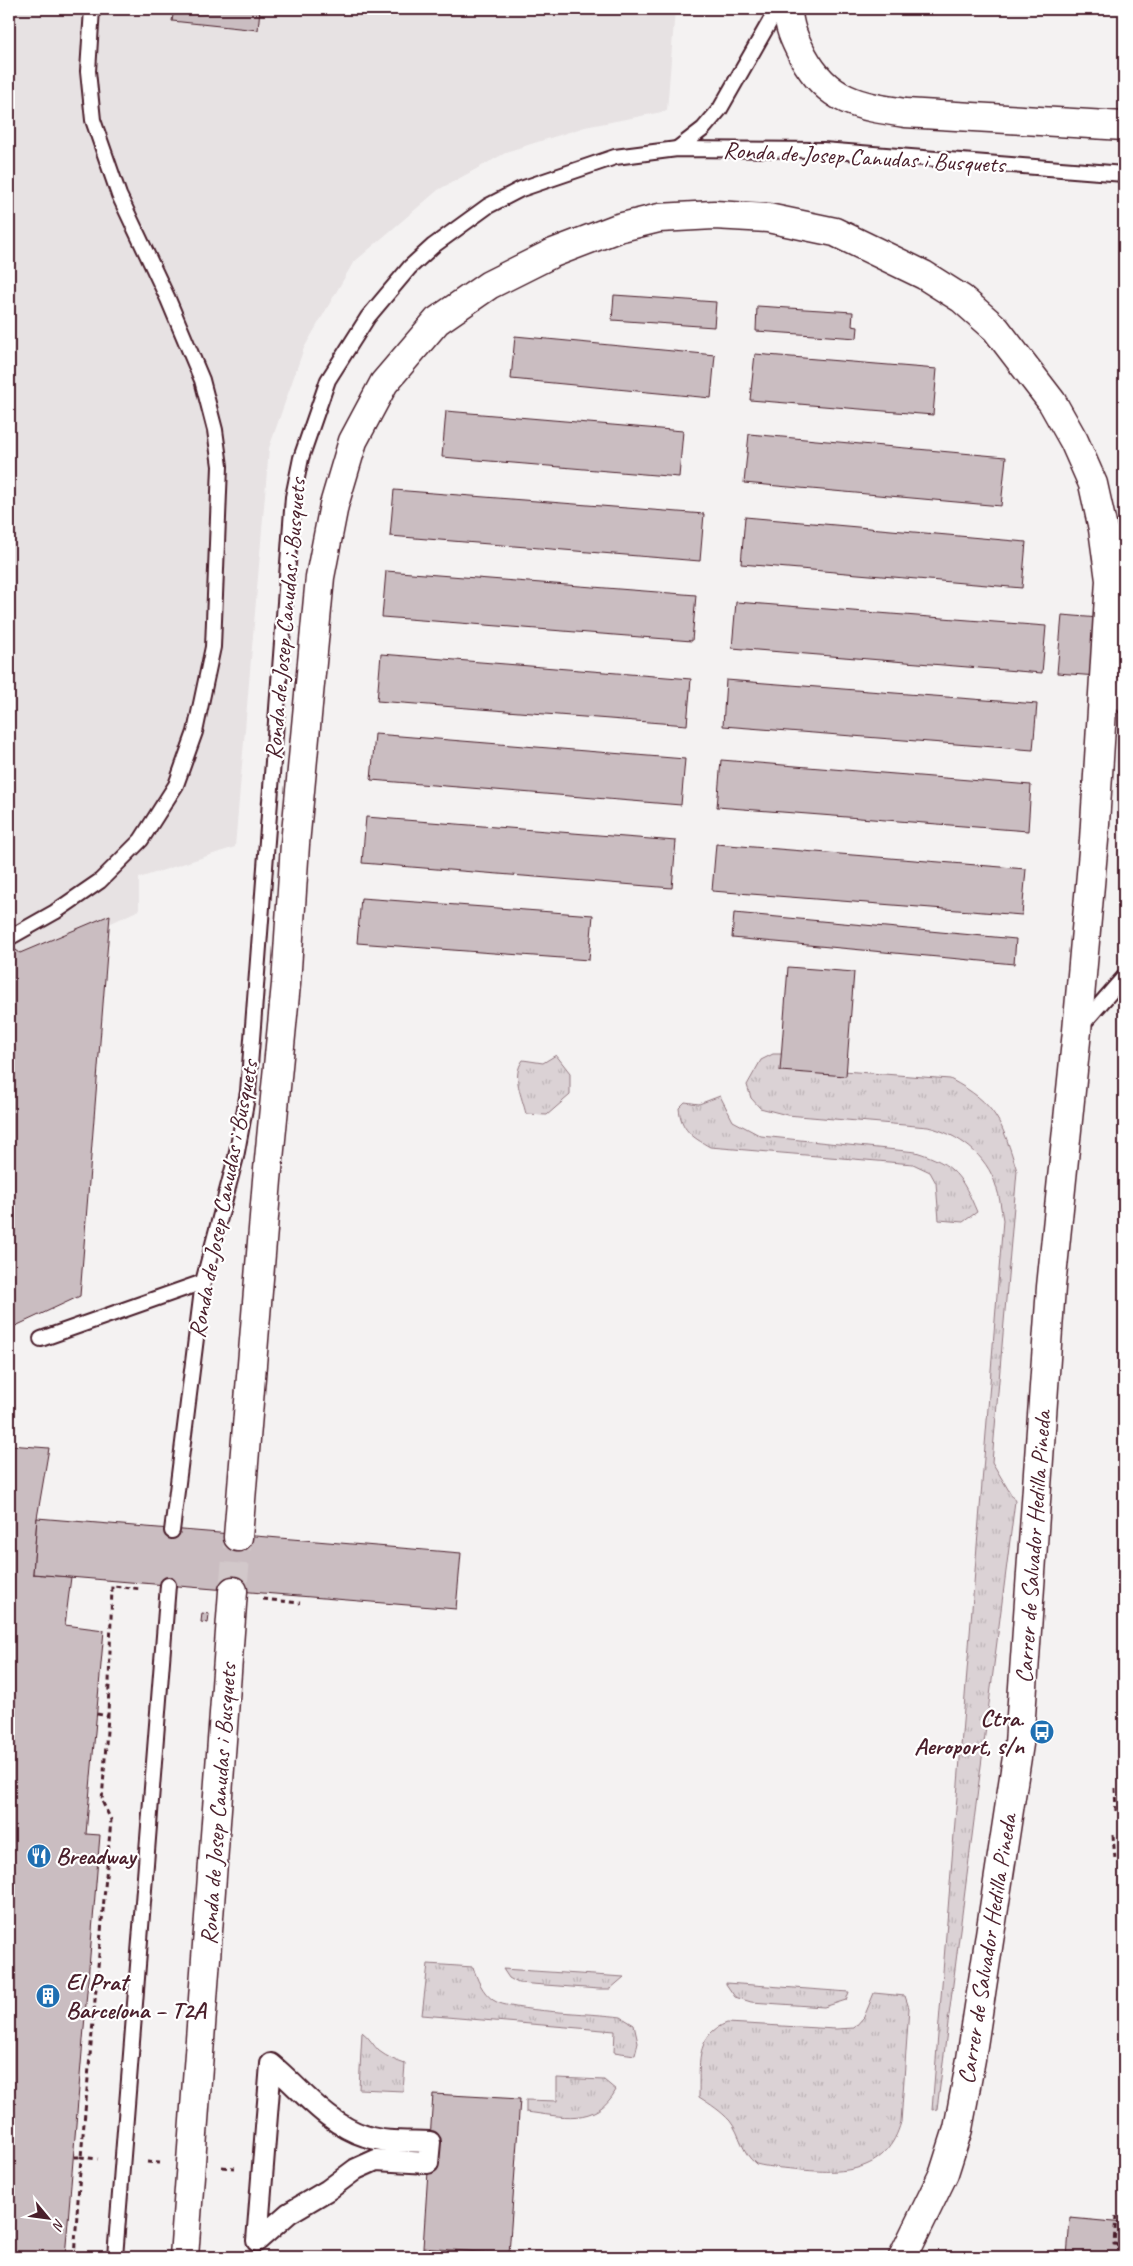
<svg xmlns="http://www.w3.org/2000/svg" width="1133" height="2266" viewBox="0 0 1133 2266" font-family="Caveat,sans-serif">
<defs>
<pattern id="grass-tufts" width="24" height="20" patternUnits="userSpaceOnUse" patternTransform="scale(1.25)"><rect width="24" height="20" fill="#dbd2d5"/><path d="M3 7l-1-3M5 7V3M7 7l1-3M15 17l-1-3M17 17v-4M19 17l1-3" fill="none" stroke="#bdb4b7"/></pattern>
</defs>
<rect width="100%" height="100%" fill="#f4f2f2"/>
<filter id="ink" filterUnits="userSpaceOnUse"><feTurbulence type="fractalNoise" baseFrequency=".02" numOctaves="2"/><feDisplacementMap in="SourceGraphic" scale="10" xChannelSelector="R" yChannelSelector="G"/><feConvolveMatrix kernelMatrix="1 2 1 2 8 2 1 2 1" color-interpolation-filters="sRGB"/></filter>
<g filter="url(#ink)">
<polygon fill="#e7e2e3" points="9,9 675,9 667,111 585,127 509,151 438,190 353,263 304,348 269,448 235,847 139,878 139,910 9,971"/>
<g fill="url(#grass-tufts)" stroke="#927880">
<path d="M 773,1054 L 791,1054 L 790,1067 L 950,1079 C 997,1104 1002,1122 1017,1171 L 992,1462 L 1015,1501 L 937,2109 L 932,2110 L 1003,1220 C 1001,1209 1000,1197 996,1186 C 987,1155 958,1134 928,1127 L 787,1115 L 760,1108 L 751,1098 L 747,1085 L 761,1060 Z"/>
<path d="M 556,1055 L 570,1073 L 570,1095 L 547,1115 L 526,1114 C 522,1096 511,1076 523,1060 L 543,1063 Z"/>
<path d="M 720,1096 L 733,1121 L 761,1136 L 916,1152 C 955,1164 962,1177 977,1212 L 963,1222 L 939,1220 L 936,1183 L 930,1172 L 913,1164 L 710,1147 C 692,1137 681,1130 679,1108 L 685,1102 L 699,1104 Z"/>
<path d="M 428,1964 L 473,1967 C 477,1979 482,1992 493,2000 C 510,2012 594,2013 621,2017 L 634,2025 L 638,2043 L 635,2055 L 614,2052 L 615,2031 L 422,2015 Z"/>
<polygon points="503,1969 624,1977 610,1989 599,1989 518,1983 509,1978"/>
<polygon points="726,1984 726,1983 849,1992 846,2000 824,2007 751,2002 735,1997"/>
<path d="M 874,1993 L 905,1996 L 909,2008 L 901,2122 C 887,2172 846,2174 802,2170 C 787,2168 771,2168 756,2164 C 741,2152 741,2135 730,2121 C 721,2111 710,2104 699,2097 C 700,2067 694,2035 727,2023 L 836,2029 L 854,2028 L 864,2017 Z"/>
<path d="M 362,2032 C 369,2037 373,2045 379,2051 C 387,2057 396,2061 405,2064 L 403,2091 L 359,2089 Z"/>
<path d="M 557,2078 L 604,2080 L 616,2090 C 596,2127 561,2116 526,2112 L 526,2100 L 557,2101 Z"/>
</g>
<g fill="#cabdc1" stroke="#4a1f2b">
<polygon points="174,9 260,9 258,30 172,21"/>
<polygon points="614,295 716,302 714,327 612,320"/>
<polygon points="757,306 853,312 852,326 858,327 857,338 756,331"/>
<polygon points="515,336 715,355 711,398 511,379"/>
<polygon points="755,354 937,369 933,415 750,400"/>
<polygon points="446,411 683,431 679,477 442,457"/>
<polygon points="749,434 1006,457 1001,506 744,483"/>
<polygon points="394,490 704,514 700,561 390,536"/>
<polygon points="745,517 1026,542 1022,588 741,564"/>
<polygon points="386,571 696,595 692,641 382,617"/>
<polygon points="736,602 1046,626 1042,673 732,648"/>
<polygon points="1062,615 1124,620 1124,678 1057,673"/>
<polygon points="381,654 691,679 687,725 377,701"/>
<polygon points="726,680 1037,704 1033,750 723,726"/>
<polygon points="375,734 685,759 681,805 371,780"/>
<polygon points="721,760 1031,785 1028,831 717,807"/>
<polygon points="366,817 676,841 672,888 362,863"/>
<polygon points="716,844 1026,869 1022,915 712,891"/>
<polygon points="361,898 593,915 589,960 357,943"/>
<polygon points="734,913 1016,939 1014,964 732,938"/>
<polygon points="110,915 80,1296 9,1329 9,945 20,953"/>
<polygon points="788,967 854,972 846,1076 780,1071"/>
<polygon points="9,1445 49,1448 37,1518 33,1574 71,1577 65,1625 104,1630 86,1834 100,1835 65,2257 9,2257"/>
<polygon points="37,1518 461,1553 456,1609 33,1574"/>
<polygon points="202,1613 209,1614 208,1623 201,1622"/>
<polygon points="433,2094 520,2099 509,2254 423,2248"/>
<polygon points="1070,2218 1124,2223 1124,2257 1067,2257"/>
<polygon points="722,2254 773,2257 722,2257"/>
</g>
<g fill="none" stroke-linecap="round" stroke-linejoin="round">
<polyline stroke="#d2c8ca" stroke-width="28" stroke-dasharray="28 14" stroke-linecap="butt" points="233,1591 238,1537"/>
<defs>
<g id="service">
<polyline points="677,149 703,129 720,109 777,9"/>
<polyline points="1109,673 1124,706"/>
<polyline points="9,938 55,912 100,881 141,840 176,785 195,732 213,647 220,466 215,430 202,380 168,299 119,195 93,120 88,71 92,9"/>
<polyline points="1081,1026 1124,977"/>
<polyline points="41,1339 203,1282"/>
<polyline points="172,1531 203,1282 236,1157 248,1092 293,497 301,458 328,380 368,317 410,267 433,246 488,206 521,189 615,157 677,149 823,150 1124,174"/>
<polyline points="115,2257 168,1585"/>
</g>
<path id="pedestrian" d="M 271,2064 C 300,2088 327,2124 365,2136 C 385,2143 409,2141 430,2142 L 428,2163 L 376,2160 L 356,2169 L 328,2190 L 289,2213 L 257,2241 Z"/>
<path id="tertiary" d="M 788,9 C 788,26 795,41 803,56 C 828,101 858,106 905,113 L 1124,126"/>
<g id="primary">
<polyline points="238,1537 267,1180 286,984 295,844 320,577 334,505 353,441 384,383 437,321 489,285 553,253 618,228 659,218 714,215 768,218 835,232 924,275 962,299 996,329 1052,402 1074,441 1093,484 1103,529 1110,580 1094,840 1077,1031 1051,1287 1019,1744 971,2059 958,2129 944,2173 903,2257"/>
<polyline points="184,2257 233,1591"/>
</g>
</defs>
<use href="#service" stroke="#4a1f2b" stroke-width="18"/>
<use href="#pedestrian" stroke="#4a1f2b" stroke-width="24"/>
<use href="#tertiary" stroke="#4a1f2b" stroke-width="31"/>
<use href="#primary" stroke="#4a1f2b" stroke-width="31"/>
<g stroke="#4a1f2b" stroke-width="3" stroke-dasharray="5 4" stroke-linecap="butt">
<polyline points="263,1599 300,1603"/>
<polyline points="97,1714 108,1716"/>
<polyline points="1115,1788 1116,1812"/>
<polyline points="1113,1835 1115,1859"/>
<polyline points="74,2157 81,2157 111,1820 102,1801 108,1716 112,1586 142,1589"/>
<polyline points="147,2162 160,2163"/>
<polyline points="222,2167 235,2168"/>
<polyline points="1116,2216 1114,2244 1124,2245"/>
<polyline points="74,2257 81,2157 98,2159"/>
</g>
<use href="#service" stroke="#fff" stroke-width="14"/>
<use href="#pedestrian" stroke="#fff" stroke-width="20"/>
<use href="#tertiary" stroke="#fff" stroke-width="28"/>
<use href="#primary" stroke="#fff" stroke-width="28"/>
</g>
</g>
<defs>
<symbol id="bus-disc" viewBox="-11 -11 22 22"><circle r="9.5" fill="#1f6fb2" stroke="#fff"/><path d="M-5-6H5V4H4V6H2V4H-2V6H-4V4H-5ZM-3.5-4V0h7V-4ZM-3.5 1.2v1.5H-2V1.2ZM2 1.2v1.5H3.5V1.2Z" fill="#fff"/></symbol>
<symbol id="restaurant-disc" viewBox="-11 -11 22 22"><circle r="9.5" fill="#1f6fb2" stroke="#fff"/><path d="M-5-6h1v4h1v-4h1v4h1v-4h1v5L-1.5 .5V6h-2V.5L-5-1ZM5-6V6H3V1.5H1.5Q1.5-4 5-6Z" fill="#fff"/></symbol>
<symbol id="building-disc" viewBox="-11 -11 22 22"><circle r="9.5" fill="#1f6fb2" stroke="#fff"/><path d="M-4-6H4V6H1V3H-1V6H-4ZM-2.5-4.3h1.7v1.8h-1.7ZM.8-4.3h1.7v1.8H.8ZM-2.5-1h1.7V.8h-1.7ZM.8-1h1.7V.8H.8Z" fill="#fff"/></symbol>
</defs>
<g fill-rule="evenodd">
<use href="#bus-disc" x="1028" y="1718" width="28" height="28"/>
<use href="#restaurant-disc" x="25" y="1842" width="28" height="28"/>
<use href="#building-disc" x="34" y="1982" width="28" height="28"/>
</g>
<g text-anchor="middle" dominant-baseline="central" stroke-width="4.5" stroke-linejoin="round" paint-order="stroke">
<g font-size="24" fill="#4a1f2b" stroke="#fff">
<text transform="translate(864 157) rotate(3)">Ronda de Josep Canudas i Busquets</text>
<text transform="translate(285 619) rotate(-85)">Ronda de Josep Canudas i Busquets</text>
<text transform="translate(223 1199) rotate(-79)">Ronda de Josep Canudas i Busquets</text>
<text transform="translate(1033 1547) rotate(-86)">Carrer de Salvador Hedilla Pineda</text>
<text transform="translate(218 1804) rotate(-86)">Ronda de Josep Canudas i Busquets</text>
<text transform="translate(987 1949) rotate(-81)">Carrer de Salvador Hedilla Pineda</text>
</g>
<g font-size="24" font-weight="bold" fill="#4a1f2b" stroke="#fff" text-anchor="start">
<text x="1024" y="1718" text-anchor="end">Ctra.<tspan x="1024" dy="28">Aeroport, s/n</tspan></text>
<text x="56" y="1856">Breadway</text>
<text x="66" y="1982">El Prat<tspan x="66" dy="28">Barcelona – T2A</tspan></text>
</g>
</g>
<rect width="1133" height="2266" fill="none" stroke="#fff" stroke-width="30"/>
<rect x="15" y="15" width="1103" height="2236" fill="none" stroke="#4a1f2b" stroke-width="2" filter="url(#ink)"/>
<g transform="translate(48 2218) rotate(119)" stroke="#ffffff" stroke-width="4" paint-order="stroke">
<path d="M0-4L9 19L0 12L-9 19Z" fill="#4a1f2b"/>
<text y="-8" font-size="14" font-weight="bold" text-anchor="middle" fill="#4a1f2b">N</text>
</g>
</svg>
